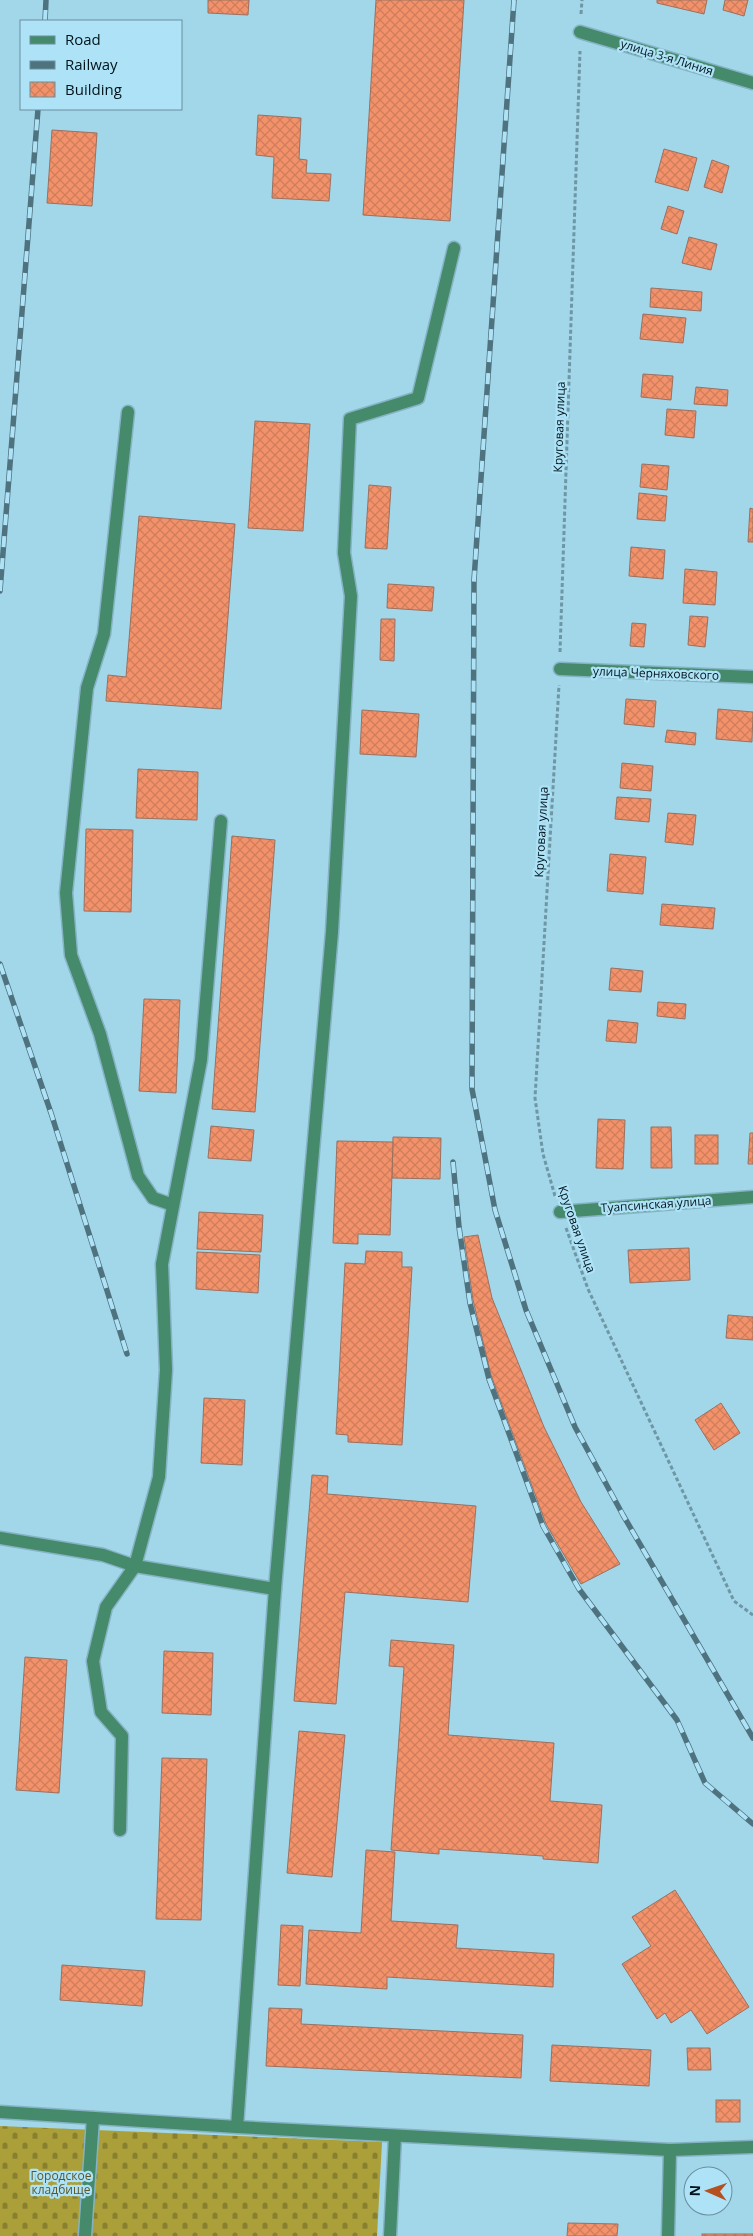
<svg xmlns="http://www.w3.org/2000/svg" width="753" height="2236" viewBox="0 0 753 2236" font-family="'Open Sans',sans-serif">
<defs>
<pattern id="cemetery-stones" width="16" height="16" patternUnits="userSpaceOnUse" patternTransform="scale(1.25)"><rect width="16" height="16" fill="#ab9f39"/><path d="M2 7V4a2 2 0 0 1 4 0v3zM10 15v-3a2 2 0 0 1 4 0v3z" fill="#89802f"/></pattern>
<pattern id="building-cross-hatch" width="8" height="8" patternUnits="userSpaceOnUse" patternTransform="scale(1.25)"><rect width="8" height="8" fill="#f3926a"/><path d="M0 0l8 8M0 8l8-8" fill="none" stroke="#cf7d5b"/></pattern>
</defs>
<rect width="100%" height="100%" fill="#a2d6e9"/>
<polygon fill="url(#cemetery-stones)" points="0,2126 382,2142 377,2236 0,2236"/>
<g fill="url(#building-cross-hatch)" stroke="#9b705f">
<polygon points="208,0 249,0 248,15 208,13"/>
<polygon points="376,0 464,0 450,221 363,215"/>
<polygon points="657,0 707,0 704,14 657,3"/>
<polygon points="725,0 748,0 744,16 723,10"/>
<polygon points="258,115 301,118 299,159 307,160 306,173 331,174 329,201 272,198 274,157 256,155"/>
<polygon points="52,130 97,133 92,206 47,203"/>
<polygon points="664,149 697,158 688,191 655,182"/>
<polygon points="712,160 729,166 722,193 704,187"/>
<polygon points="668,206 684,211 677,234 661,229"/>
<polygon points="689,237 717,244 711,270 682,263"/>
<polygon points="651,288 702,292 701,311 650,307"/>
<polygon points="643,314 686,318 683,343 640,339"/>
<polygon points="643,374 673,376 671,400 641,397"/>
<polygon points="696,387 728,390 727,406 694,404"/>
<polygon points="667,409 696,411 694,438 665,435"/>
<polygon points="255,421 310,424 303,531 248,528"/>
<polygon points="642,464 669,466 667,490 640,487"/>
<polygon points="369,485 391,487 387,549 365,548"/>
<polygon points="639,493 667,496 665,521 637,519"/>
<polygon points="750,508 753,509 753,542 748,542"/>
<polygon points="139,516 235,524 221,709 106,701 108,675 126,677"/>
<polygon points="631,547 665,550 663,579 629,576"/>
<polygon points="685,569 717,572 715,605 683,603"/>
<polygon points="388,584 434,587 432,611 387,608"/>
<polygon points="690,616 708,617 705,647 688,645"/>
<polygon points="381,619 395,619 394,661 380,660"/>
<polygon points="632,623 646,624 644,647 630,646"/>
<polygon points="626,699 656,701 654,727 624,724"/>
<polygon points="718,709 753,712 752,742 716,739"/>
<polygon points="362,710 419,714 416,757 360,754"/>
<polygon points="667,730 696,733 695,745 665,742"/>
<polygon points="622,763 653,766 651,791 620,788"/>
<polygon points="138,769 198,772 197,820 136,818"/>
<polygon points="617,797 651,799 649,822 615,819"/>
<polygon points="668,813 696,815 693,845 665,842"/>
<polygon points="86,829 133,830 131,912 84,911"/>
<polygon points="232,836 275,840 255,1112 212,1109"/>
<polygon points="610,854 646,857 643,894 607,891"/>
<polygon points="662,904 715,908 713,929 660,925"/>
<polygon points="611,968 643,971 641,992 609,990"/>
<polygon points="144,999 180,1000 176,1093 139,1091"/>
<polygon points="658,1002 686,1004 685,1019 657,1016"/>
<polygon points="608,1020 638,1023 636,1043 606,1041"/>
<polygon points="598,1119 625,1120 623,1169 596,1168"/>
<polygon points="211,1126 254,1130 251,1161 208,1158"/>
<polygon points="651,1127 671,1127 672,1168 651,1168"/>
<polygon points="750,1133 753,1133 753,1164 748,1164"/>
<rect x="695" y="1135" width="23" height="29"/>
<polygon points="393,1137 441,1138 440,1179 392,1178"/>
<polygon points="337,1141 393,1142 390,1235 358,1234 358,1244 333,1243"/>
<polygon points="199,1212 263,1215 261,1252 197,1249"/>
<polygon points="478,1235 492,1298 544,1427 581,1502 620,1564 581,1584 546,1524 491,1375 473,1300 464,1237"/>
<polygon points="689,1248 690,1280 630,1283 628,1250"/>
<polygon points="366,1251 402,1252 402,1267 412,1267 402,1445 348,1442 348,1435 336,1434 345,1263 365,1264"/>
<polygon points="197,1252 260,1255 258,1293 196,1289"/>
<polygon points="728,1315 753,1317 753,1340 726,1338"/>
<polygon points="204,1398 245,1400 242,1465 201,1463"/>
<polygon points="721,1403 740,1433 714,1450 695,1420"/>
<polygon points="312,1475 328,1476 327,1494 476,1506 468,1602 345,1592 336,1704 294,1701"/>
<polygon points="391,1640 454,1645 448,1735 554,1743 550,1801 602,1805 598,1863 543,1859 543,1856 439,1849 439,1854 391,1850 404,1667 389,1666"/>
<polygon points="164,1651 213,1653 211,1715 162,1713"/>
<polygon points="25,1657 67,1660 59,1793 16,1790"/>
<polygon points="299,1731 345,1735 332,1877 287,1873"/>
<polygon points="162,1758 207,1759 201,1920 156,1919"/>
<polygon points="366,1850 395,1852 391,1921 458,1925 456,1948 554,1954 553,1987 387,1977 387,1989 306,1984 309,1930 361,1933"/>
<polygon points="675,1890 749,2007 707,2034 691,2010 671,2023 665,2013 657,2019 622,1964 651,1946 632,1917"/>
<polygon points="281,1925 303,1926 300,1986 278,1985"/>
<polygon points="62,1965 145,1971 142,2006 60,2000"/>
<polygon points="269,2008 302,2009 301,2024 523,2035 521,2078 266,2066"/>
<polygon points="552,2045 651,2050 649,2086 550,2081"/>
<polygon points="687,2048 710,2048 711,2070 688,2070"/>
<rect x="716" y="2100" width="24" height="22"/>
<polygon points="568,2223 618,2224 617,2236 567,2236"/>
<rect x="702" y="2234" width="51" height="2"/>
</g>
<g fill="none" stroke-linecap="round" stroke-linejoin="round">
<defs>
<g id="minor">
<polyline points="580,32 753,83"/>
<polyline points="128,412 104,634 87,688 66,893 71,955 100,1034 138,1176 153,1198 173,1205"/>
<polyline points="560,669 753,677"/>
<polyline points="560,1212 753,1197"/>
<polyline points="0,1538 103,1555 135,1566 159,1477 166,1370 162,1264 201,1060 221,821"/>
<polyline points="120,1830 122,1736 101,1712 93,1661 106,1607 135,1566 275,1589"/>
<polyline points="0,2112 237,2127 670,2150 753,2147"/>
<polyline points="237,2127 275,1589 332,932 351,596 344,553 350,419 418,398 454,248"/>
<polyline points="85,2236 93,2118"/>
<polyline points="390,2236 395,2136"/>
<polyline points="668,2236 670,2150"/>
</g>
</defs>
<use href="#minor" stroke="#85b3c4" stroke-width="15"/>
<g stroke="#6e97a6" stroke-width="3" stroke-dasharray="4 2.5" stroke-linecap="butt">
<polyline points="581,14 582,0"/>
<polyline points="560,652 580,51"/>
<polyline points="555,1196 543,1154 535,1098 559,685"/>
<polyline points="566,1228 588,1289 734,1601 753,1615"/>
</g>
<use href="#minor" stroke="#458a6b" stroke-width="12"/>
<defs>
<g id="rail">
<polyline points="514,0 474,580 472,1089 495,1210 526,1310 575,1427 623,1515 753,1738"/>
<polyline points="45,21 46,0"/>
<polyline points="0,591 38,109"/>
<polyline points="0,964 51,1113 127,1354"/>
<polyline points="453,1162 459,1227 470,1303 489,1379 543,1526 579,1589 677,1720 705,1783 753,1824"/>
</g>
</defs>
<use href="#rail" stroke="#4f727f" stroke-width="5.5"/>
<use href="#rail" stroke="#aee3f7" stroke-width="4" stroke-dasharray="11" stroke-linecap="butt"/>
</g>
<g text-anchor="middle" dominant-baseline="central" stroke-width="4.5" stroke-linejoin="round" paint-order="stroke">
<g font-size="12" fill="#02141b" stroke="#aee3f7">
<text transform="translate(667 57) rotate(17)">улица 3-я Линия</text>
<text transform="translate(559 427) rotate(-88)">Круговая улица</text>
<text transform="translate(656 673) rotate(2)">улица Черняховского</text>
<text transform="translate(541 832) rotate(-87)">Круговая улица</text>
<text transform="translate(656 1204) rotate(-4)">Туапсинская улица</text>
<text transform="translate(577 1229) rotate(71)">Круговая улица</text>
</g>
<g font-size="12" fill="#5b562a" stroke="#aee3f7">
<text x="61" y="2175">Городское<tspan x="61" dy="14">кладбище</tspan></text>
</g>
</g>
<rect x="20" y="20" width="162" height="90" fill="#aee3f7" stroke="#69909f"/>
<rect x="30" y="36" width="25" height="8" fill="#458a6b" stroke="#69909f"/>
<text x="65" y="45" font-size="15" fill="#02141b">Road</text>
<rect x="30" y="61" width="25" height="8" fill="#4f727f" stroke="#69909f"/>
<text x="65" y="70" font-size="15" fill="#02141b">Railway</text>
<rect x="30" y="82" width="25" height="15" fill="url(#building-cross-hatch)" stroke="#69909f"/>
<text x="65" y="95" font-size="15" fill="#02141b">Building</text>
<g transform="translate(708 2191) rotate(272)"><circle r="24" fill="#aee3f7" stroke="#69909f"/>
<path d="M0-4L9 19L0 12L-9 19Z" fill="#b55021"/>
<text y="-8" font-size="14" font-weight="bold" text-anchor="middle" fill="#02141b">N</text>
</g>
</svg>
